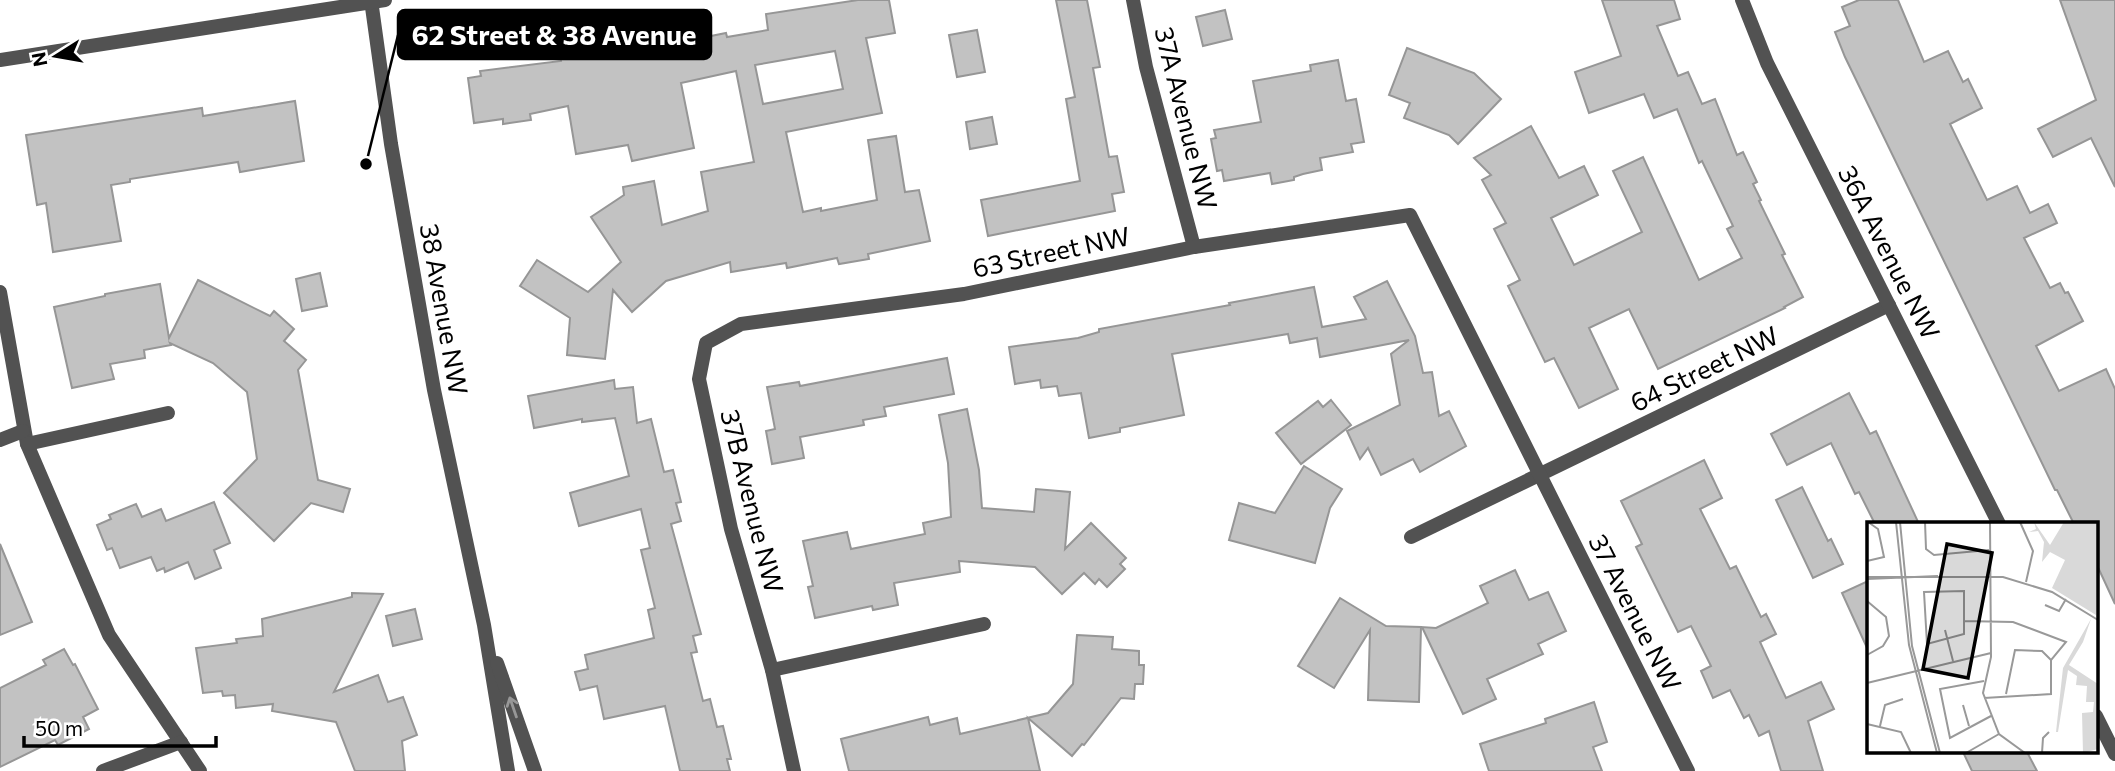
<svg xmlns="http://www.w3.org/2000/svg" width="2115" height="771" viewBox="0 0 2115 771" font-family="Commissioner,sans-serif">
<rect width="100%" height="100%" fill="#fff"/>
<g fill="#c2c2c2" stroke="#969696" stroke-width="2" fill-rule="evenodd">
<path d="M 858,0 L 889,0 L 895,33 L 866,38 L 882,113 L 786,132 L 803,212 L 821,208 L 821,211 L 877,200 L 868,140 L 896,136 L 905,192 L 919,190 L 930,241 L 868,254 L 869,259 L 839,264 L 837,258 L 787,268 L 786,263 L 731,272 L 730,262 L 666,281 L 632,312 L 613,290 L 605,359 L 567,355 L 570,318 L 520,286 L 537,260 L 588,292 L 621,262 L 591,217 L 624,195 L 623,187 L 654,181 L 662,225 L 708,211 L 701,172 L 754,162 L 736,71 L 681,83 L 694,148 L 632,161 L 628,145 L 576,154 L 568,106 L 530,114 L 531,120 L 503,124 L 503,119 L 474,123 L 468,78 L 481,76 L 480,71 L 561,61 L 560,53 L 689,28 L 691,40 L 726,33 L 727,37 L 768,30 L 766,14 ZM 835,51 L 843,89 L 763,104 L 755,65 Z"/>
<polygon points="1056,0 1087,0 1100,67 1093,68 1109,157 1117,156 1124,192 1112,194 1115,211 988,236 981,200 1080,181 1066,99 1075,97"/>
<polygon points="1602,0 1674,0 1680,19 1657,26 1678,76 1688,72 1702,104 1715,99 1737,155 1743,152 1757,182 1753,184 1761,200 1759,201 1785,254 1782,255 1803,297 1784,307 1785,308 1658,369 1629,309 1589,328 1618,389 1579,408 1554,358 1545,362 1508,286 1520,280 1494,229 1506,223 1482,180 1491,175 1474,158 1531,126 1559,178 1584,166 1598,195 1551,218 1574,265 1642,232 1613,171 1643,157 1699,280 1742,258 1727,229 1733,226 1702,161 1699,163 1677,109 1654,118 1644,94 1589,113 1575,72 1621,56"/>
<polygon points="1859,0 1898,0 1924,62 1948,51 1963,82 1968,79 1982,108 1950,124 1987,200 2017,186 2030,213 2048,204 2057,223 2024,238 2050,288 2060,283 2065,293 2068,292 2083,321 2036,346 2059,391 2106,369 2115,389 2115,604 2096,563 2096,524 2074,524 2057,490 2055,490 1845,57 1835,32 1850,26 1842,7"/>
<polygon points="2060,0 2115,0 2115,187 2091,138 2053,157 2038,129 2096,100"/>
<polygon points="1225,10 1232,39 1203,46 1196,17"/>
<polygon points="977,30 985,72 957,77 949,35"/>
<polygon points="1407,48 1474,73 1501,99 1458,144 1449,135 1404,118 1410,103 1389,95"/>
<polygon points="1338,60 1346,101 1356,99 1364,142 1351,144 1353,152 1320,158 1322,170 1303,174 1294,177 1294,180 1272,184 1270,173 1224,181 1222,170 1217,171 1211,139 1216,138 1214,130 1261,122 1253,81 1311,71 1310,65"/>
<polygon points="295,101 304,161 240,172 238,162 130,179 130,182 111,185 121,241 53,252 46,203 37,205 26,135 202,108 203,116"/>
<polygon points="992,117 997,144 970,149 966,122"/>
<polygon points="320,273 327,306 302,311 296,279"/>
<polygon points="198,280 270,316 274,311 294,329 284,341 306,360 298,370 318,480 350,489 343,512 311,503 274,541 224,493 257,459 247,392 213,363 170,343 171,345 144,350 145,358 110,364 114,379 72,388 54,307 105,296 105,294 160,284 169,338"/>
<polygon points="1387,281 1415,336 1423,373 1432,372 1439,416 1449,411 1466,446 1420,472 1413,459 1381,475 1368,448 1360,459 1347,431 1400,405 1391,354 1409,340 1320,357 1317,338 1290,343 1288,334 1172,354 1184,415 1120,428 1120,432 1089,438 1081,393 1059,396 1057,386 1041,388 1040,380 1015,384 1009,347 1078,338 1099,332 1099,329 1230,305 1229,303 1314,287 1322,327 1366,319 1354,297"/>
<polygon points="947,358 954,394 884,407 886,416 863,420 864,425 800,437 804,458 772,464 766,431 775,429 767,387 799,382 800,386"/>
<polygon points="614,380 615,389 633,387 637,423 651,419 664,472 673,470 681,502 676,503 681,521 671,524 701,634 693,636 697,652 691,653 703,701 710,699 717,727 723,726 731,759 727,759 730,771 680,771 665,706 604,719 597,686 580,690 575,672 588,669 585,655 654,638 648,610 655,608 641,550 650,548 641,509 579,526 570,493 629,476 615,418 582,422 582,419 534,428 528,396"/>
<polygon points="1849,393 1870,434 1876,431 1919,524 1875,524 1859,492 1855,494 1831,443 1787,465 1771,434"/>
<polygon points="1331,400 1351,425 1301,464 1276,433 1318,401 1323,407"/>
<polygon points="967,409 979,470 982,508 1034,512 1036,489 1070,492 1065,549 1091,523 1126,558 1120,564 1125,569 1107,587 1099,579 1095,584 1084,573 1062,594 1035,567 959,561 960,572 894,583 898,605 873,610 872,606 815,618 808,587 813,586 803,541 847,532 851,549 925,534 923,523 951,517 948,463 939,415"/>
<polygon points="1704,460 1722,498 1700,509 1730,569 1736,566 1761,617 1766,614 1776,634 1760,642 1786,698 1821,682 1834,709 1808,721 1823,771 1781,771 1769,731 1759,736 1749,715 1744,718 1730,690 1713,698 1701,671 1711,666 1691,626 1678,632 1636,547 1642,544 1621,501"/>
<polygon points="1304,466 1342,489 1330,508 1315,563 1229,540 1239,503 1275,513"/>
<polygon points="1802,487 1828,541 1831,539 1843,564 1813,578 1776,500"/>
<polygon points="214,502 230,543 214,550 221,568 195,579 188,562 165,572 164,568 157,571 151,557 120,568 112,548 107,550 97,525 111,519 109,515 136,504 142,517 161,509 166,521"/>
<polygon points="0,544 32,622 0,635"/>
<polygon points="1515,570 1529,600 1548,592 1566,631 1538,644 1543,654 1487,679 1496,699 1463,714 1422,627 1436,628 1488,603 1480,586"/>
<polygon points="1868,581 1868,650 1842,593"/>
<polygon points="352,593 383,594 334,692 378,675 388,702 403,697 417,735 402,741 405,771 355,771 336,722 272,711 273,704 236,708 235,695 223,696 222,691 203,693 196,648 237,643 236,639 263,636 262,619 352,597"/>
<polygon points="1340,598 1386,626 1421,627 1419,702 1368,700 1370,630 1334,688 1298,666"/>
<polygon points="415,609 422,639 393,646 386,616"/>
<polygon points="1077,635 1113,637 1112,649 1139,651 1139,665 1144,665 1143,684 1135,684 1134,699 1121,698 1084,745 1082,744 1072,756 1028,718 1040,771 849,771 841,739 928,717 930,725 957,718 960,734 1048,713 1073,684"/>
<polygon points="64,649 73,665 75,664 98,709 83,717 89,729 58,745 55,740 0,767 0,688 46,665 43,660"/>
<polygon points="1594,702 1607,742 1593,747 1602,771 1489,771 1480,744 1546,723 1545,719"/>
<polygon points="1963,752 2027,752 2037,771 1972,771"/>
</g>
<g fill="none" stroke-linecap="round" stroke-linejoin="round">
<g stroke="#525252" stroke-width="14">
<polyline points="1133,0 1146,67 1194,247"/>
<polyline points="0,292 27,444 109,635 200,771"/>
<polyline points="0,440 23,431"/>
<polyline points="27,444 168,413"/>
<polyline points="1411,537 1889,305"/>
<polyline points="772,670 984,624"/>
<polyline points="103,771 181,742"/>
<polyline points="794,771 772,670 731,529 699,379 706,343 741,324 964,294 1194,247 1410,215 1688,771"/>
</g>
<g stroke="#525252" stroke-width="14">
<polyline points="371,0 391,144 434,390 484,625 508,771"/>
<polyline points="1742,0 1767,63 1999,524"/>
<polyline points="0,60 385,0"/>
<polyline points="497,663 535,771"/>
<polyline points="2096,716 2115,754"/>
</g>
</g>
<defs><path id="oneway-shaft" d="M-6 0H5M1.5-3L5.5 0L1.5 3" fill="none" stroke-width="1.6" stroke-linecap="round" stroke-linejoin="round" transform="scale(1.75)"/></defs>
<use stroke="#979797" href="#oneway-shaft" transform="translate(513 707) rotate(-109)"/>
<g text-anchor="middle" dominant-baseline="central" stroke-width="5" stroke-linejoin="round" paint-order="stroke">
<g font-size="26" fill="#000" stroke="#fff">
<text transform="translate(1187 118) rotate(76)">37A Avenue NW</text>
<text transform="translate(1051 251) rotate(-12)">63 Street NW</text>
<text transform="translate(1890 252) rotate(63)">36A Avenue NW</text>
<text transform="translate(445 309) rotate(80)">38 Avenue NW</text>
<text transform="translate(1704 368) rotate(-26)">64 Street NW</text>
<text transform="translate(753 501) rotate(76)">37B Avenue NW</text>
<text transform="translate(1636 612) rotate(63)">37 Avenue NW</text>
</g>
</g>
<g transform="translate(1867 522)">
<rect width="231" height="231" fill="#fff"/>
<path d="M 167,0 L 183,23 L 197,0 L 231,0 L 229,93 L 185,66 L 198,38 L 183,30 L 175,40 L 177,20 L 171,9 L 162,10 L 169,7 ZM 224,97 L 216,120 L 202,143 L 231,162 L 231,227 L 216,231 L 215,191 L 226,190 L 227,180 L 219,180 L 220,164 L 209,163 L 210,154 L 201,148 L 191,210 L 189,210 L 196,146 Z" fill="#d9d9d9"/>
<path fill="none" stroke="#999" stroke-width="2" d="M 29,0 L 42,123 L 70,231M 33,0 L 45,124 L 73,231M 58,0 L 59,27 L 67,33 L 122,28M 123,0 L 124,135 L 116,171 L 132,212 L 158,231M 153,0 L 166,29 L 159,60M 0,39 L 17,35 L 11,7 L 1,0M 0,55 L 136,55 L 185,70 L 231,98M 0,57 L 71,54M 97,69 L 97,112 L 60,122 L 57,70 ZM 0,79 L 19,95 L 22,114 L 16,124 L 0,133M 178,83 L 192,89 L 199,77M 97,99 L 146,100 L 199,120 L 184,138 L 184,172 L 117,176M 78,108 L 86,139M 117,159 L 73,167 L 83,216 L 124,194M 0,161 L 124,131M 139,172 L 148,128 L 175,129 L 184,138M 96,183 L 102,204M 0,202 L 34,210 L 44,231M 13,204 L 18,183 L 36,177M 99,231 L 132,212M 175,231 L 176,216 L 182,210"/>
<path fill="#000" fill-opacity="0.15" stroke="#000" stroke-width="3.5" d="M 80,22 L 125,31 L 101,156 L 56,147 Z"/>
<rect width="231" height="231" fill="none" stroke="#000" stroke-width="3.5"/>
</g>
<path fill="none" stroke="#000" stroke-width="2.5" d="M366 164L398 35"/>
<circle fill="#000" stroke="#fff" stroke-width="2.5" cx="366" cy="164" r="7"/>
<rect fill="#000" stroke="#000" stroke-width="2.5" x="398" y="10" width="313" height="49" rx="7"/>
<g font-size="28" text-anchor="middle" font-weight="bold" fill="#fff">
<text x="554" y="45">62 Street &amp; 38 Avenue</text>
</g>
<g transform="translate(56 56) rotate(259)" stroke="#ffffff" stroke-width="5" paint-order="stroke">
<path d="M0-5L12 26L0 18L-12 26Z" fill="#000000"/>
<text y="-10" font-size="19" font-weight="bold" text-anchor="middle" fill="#000000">N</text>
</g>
<path d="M24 736v10h192v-10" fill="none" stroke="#000000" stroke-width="3.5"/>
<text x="35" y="736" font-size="21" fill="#000000" stroke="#ffffff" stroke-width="5" paint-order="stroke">50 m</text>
</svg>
